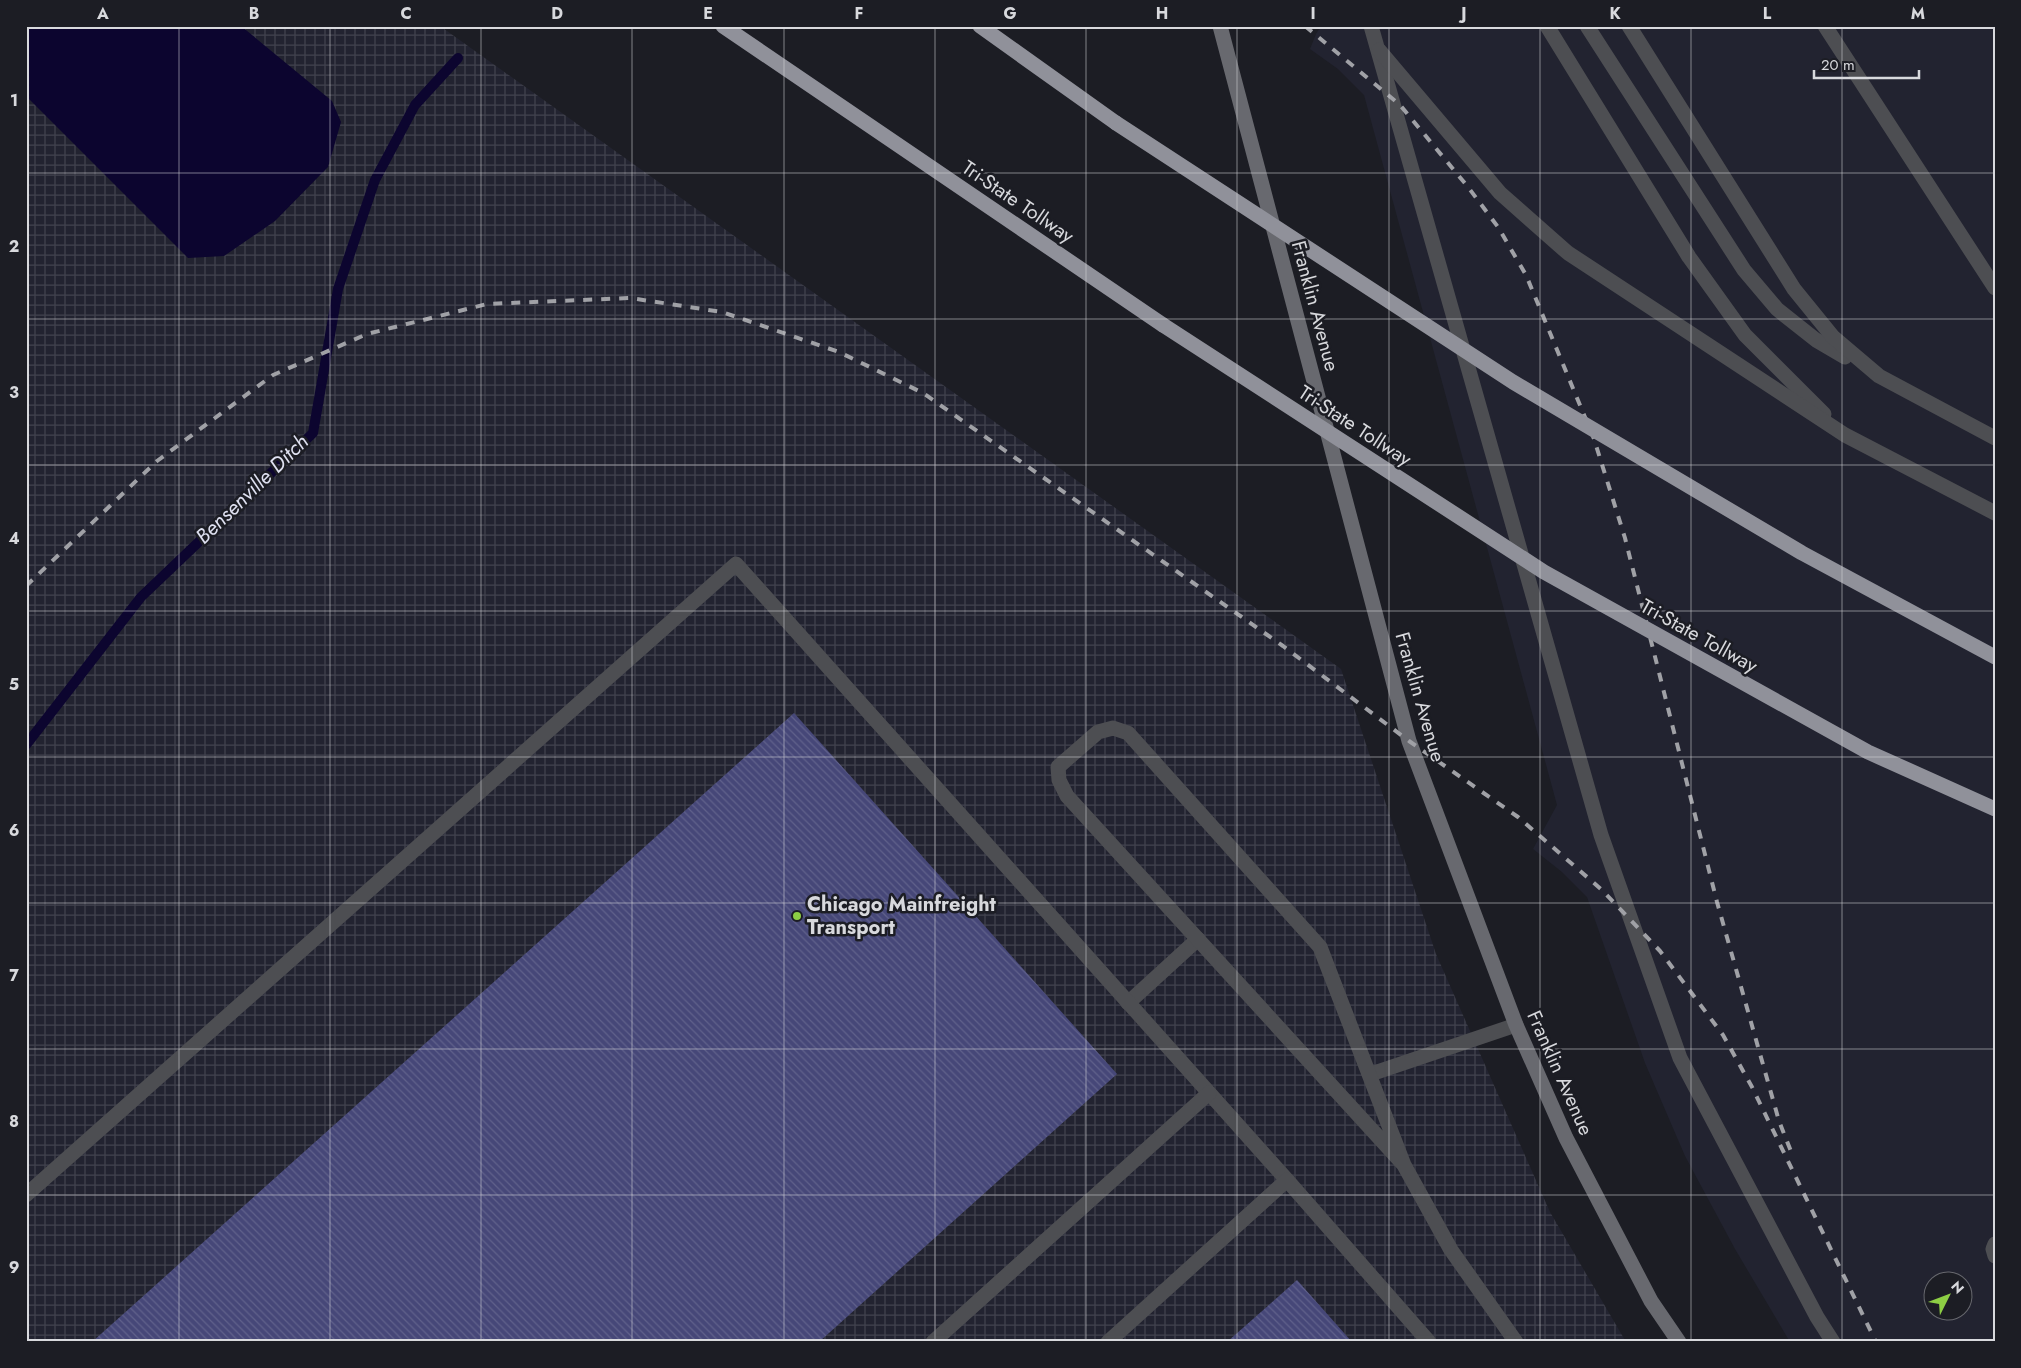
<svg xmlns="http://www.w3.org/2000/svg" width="2021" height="1368" viewBox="0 0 2021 1368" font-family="Jost,sans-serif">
<defs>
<pattern id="industrial-grid" width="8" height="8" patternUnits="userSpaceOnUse" patternTransform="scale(1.25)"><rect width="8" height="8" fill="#222330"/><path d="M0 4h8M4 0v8" fill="none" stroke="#41424e"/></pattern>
<pattern id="building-back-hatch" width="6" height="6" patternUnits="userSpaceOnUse" patternTransform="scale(1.25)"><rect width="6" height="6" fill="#464778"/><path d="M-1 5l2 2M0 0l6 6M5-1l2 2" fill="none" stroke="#60618b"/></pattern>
</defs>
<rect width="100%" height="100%" fill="#1c1d24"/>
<path fill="#222330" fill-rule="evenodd" d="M 1321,26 L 1995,26 L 1995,1342 L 1790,1342 L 1735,1249 L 1685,1156 L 1645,1063 L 1587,897 L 1562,872 L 1533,849 L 1557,805 L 1364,95 L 1338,69 L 1310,49 L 1316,34 ZM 1934,1280 L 1964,1280 L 1964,1310 L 1934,1310 Z"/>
<polygon fill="url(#industrial-grid)" points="26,26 440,26 1341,669 1436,954 1550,1212 1626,1342 26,1342"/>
<polygon fill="#0c052f" points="26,26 241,26 332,101 341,122 328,167 275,221 224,256 188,258 26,96"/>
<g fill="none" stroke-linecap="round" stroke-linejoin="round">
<polyline stroke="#0c052f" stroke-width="10" points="26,745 141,597 313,433 338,289 375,180 415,105 458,58"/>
</g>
<g fill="url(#building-back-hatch)">
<polygon points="794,713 1117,1074 819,1342 92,1342"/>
<polygon points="1297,1280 1352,1342 1227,1342"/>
</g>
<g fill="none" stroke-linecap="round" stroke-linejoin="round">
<g stroke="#4d4e52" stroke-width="15">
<polyline points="1371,26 1601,835 1680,1058 1817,1317 1833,1342"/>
<polyline points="1547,26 1689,257 1745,335 1824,414"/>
<polyline points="1587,26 1744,270 1777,309 1816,340 1845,357"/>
<polyline points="1629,26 1794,289 1833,337 1879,376 1995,438"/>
<polyline points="1825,26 1995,288"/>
<polyline points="1379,50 1500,193 1568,253 1845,435 1995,513"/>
<polyline points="1128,1003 1198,939"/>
<polyline points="1371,1074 1516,1025"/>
<polyline points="1404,1165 1067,796 1059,780 1058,767 1098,732 1113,728 1128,733 1320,947 1404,1165 1451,1250 1516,1342"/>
<polyline points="26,1195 736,564 1287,1180"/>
<polyline points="1995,1244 1993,1249 1995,1256"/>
<polyline points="933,1342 1209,1093"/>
<polyline points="1108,1342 1287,1180 1429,1342"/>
</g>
<polyline stroke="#68696f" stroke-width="15" points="1220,26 1409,741 1516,1025 1566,1138 1651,1301 1679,1342"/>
<g stroke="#90919a" stroke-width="15">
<polyline points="723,26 1163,325"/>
<polyline points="980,26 1116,123"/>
</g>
<g stroke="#a0a1a6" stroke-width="4" stroke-dasharray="9 9" stroke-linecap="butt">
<polyline points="1305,26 1400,105 1468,187 1498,227 1526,275 1594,439 1625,538 1717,902 1779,1121 1792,1154"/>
<polyline points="26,586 157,461 273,375 367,334 487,304 630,298 722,312 839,352 923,393 1283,646 1409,741 1518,817 1602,890 1660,951 1723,1035 1752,1087 1876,1342"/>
</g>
<g stroke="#90919a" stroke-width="15">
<polyline points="1116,123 1513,382 1802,553 1995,657"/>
<polyline points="1163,325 1544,572 1868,752 1995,809"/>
</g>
</g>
<path fill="none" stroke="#d8d9dd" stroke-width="1" stroke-opacity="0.55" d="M 179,26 L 179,1342M 330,26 L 330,1342M 481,26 L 481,1342M 632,26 L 632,1342M 784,26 L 784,1342M 935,26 L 935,1342M 1086,26 L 1086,1342M 1237,26 L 1237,1342M 1389,26 L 1389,1342M 1540,26 L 1540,1342M 1691,26 L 1691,1342M 1842,26 L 1842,1342M 26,173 L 1995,173M 26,319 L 1995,319M 26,465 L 1995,465M 26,611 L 1995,611M 26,757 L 1995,757M 26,903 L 1995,903M 26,1049 L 1995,1049M 26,1195 L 1995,1195"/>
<circle fill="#8dce44" stroke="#1c1d24" stroke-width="2" cx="797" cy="916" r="5"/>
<g text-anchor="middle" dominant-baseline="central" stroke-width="5" stroke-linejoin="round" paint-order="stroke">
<g font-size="20" fill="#d8d9dd" stroke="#1c1d24">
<text transform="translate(1018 202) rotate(34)">Tri-State Tollway</text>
<text transform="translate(1315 306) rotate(75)">Franklin Avenue</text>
<text transform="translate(1355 426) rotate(33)">Tri-State Tollway</text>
<text transform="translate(1699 636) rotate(29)">Tri-State Tollway</text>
<text transform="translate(1420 697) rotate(74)">Franklin Avenue</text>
<text transform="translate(1560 1073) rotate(66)">Franklin Avenue</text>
</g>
<g font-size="20" font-weight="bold" fill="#d8d9dd" stroke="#1c1d24" text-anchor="start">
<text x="807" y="904">Chicago Mainfreight<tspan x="807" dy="23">Transport</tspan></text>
</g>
<g font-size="21" font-style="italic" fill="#dfe1f1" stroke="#1c1d24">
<text transform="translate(252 489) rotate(-44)">Bensenville Ditch</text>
</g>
</g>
<rect width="2021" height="1368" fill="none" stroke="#1c1d24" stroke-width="55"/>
<g transform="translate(1948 1296) rotate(48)"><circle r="24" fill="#1c1d24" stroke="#67686e"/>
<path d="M0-4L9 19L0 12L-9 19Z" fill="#8dce44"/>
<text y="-8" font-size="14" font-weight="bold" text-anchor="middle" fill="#d8d9dd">N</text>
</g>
<path d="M1814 70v8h105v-8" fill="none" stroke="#d8d9dd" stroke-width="2.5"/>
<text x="1821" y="70" font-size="15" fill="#d8d9dd" stroke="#1c1d24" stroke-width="4" paint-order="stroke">20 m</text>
<rect x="28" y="28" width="1966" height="1312" fill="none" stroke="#d8d9dd" stroke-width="2"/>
<g font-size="16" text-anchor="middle" font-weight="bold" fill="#d8d9dd">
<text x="103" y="19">A</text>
<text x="254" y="19">B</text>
<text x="406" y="19">C</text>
<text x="557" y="19">D</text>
<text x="708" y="19">E</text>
<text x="859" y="19">F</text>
<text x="1010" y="19">G</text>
<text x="1162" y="19">H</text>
<text x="1313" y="19">I</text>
<text x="1464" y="19">J</text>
<text x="1615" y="19">K</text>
<text x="1767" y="19">L</text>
<text x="1918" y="19">M</text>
<text x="14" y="106">1</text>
<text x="14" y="252">2</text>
<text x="14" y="398">3</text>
<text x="14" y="544">4</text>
<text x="14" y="690">5</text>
<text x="14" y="836">6</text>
<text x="14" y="981">7</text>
<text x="14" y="1127">8</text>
<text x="14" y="1273">9</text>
</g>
</svg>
